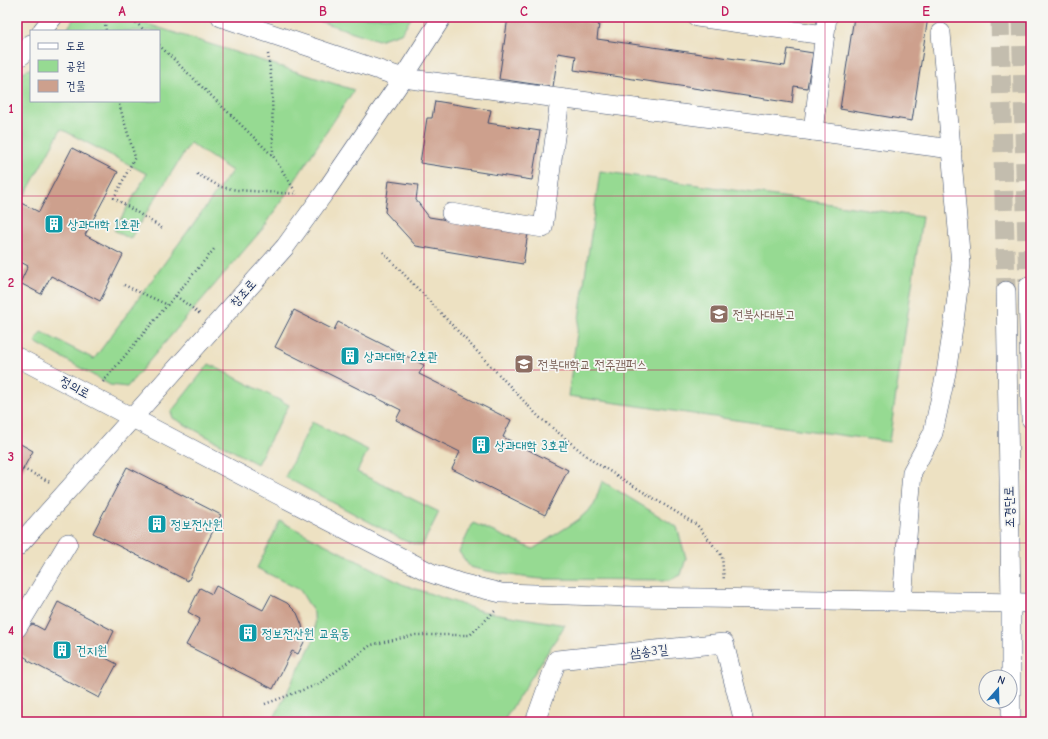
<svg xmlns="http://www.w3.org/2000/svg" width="1048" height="739" viewBox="0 0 1048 739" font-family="'Comic Neue','Poor Story',sans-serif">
<rect width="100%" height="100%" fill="#f6f6f2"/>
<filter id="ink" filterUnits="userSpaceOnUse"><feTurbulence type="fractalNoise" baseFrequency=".025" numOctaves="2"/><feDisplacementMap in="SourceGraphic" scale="8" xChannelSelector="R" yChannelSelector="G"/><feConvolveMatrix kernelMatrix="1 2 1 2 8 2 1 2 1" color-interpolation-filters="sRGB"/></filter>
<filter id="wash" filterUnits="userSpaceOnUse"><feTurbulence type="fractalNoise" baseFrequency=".012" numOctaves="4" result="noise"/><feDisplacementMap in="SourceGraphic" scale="16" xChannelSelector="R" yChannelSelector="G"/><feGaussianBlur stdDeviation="0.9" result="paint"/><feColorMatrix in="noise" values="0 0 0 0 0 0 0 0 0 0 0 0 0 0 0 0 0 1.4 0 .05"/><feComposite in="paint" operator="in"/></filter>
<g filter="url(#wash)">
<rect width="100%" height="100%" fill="#ede1c2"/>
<g fill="#96da92" stroke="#588478">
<polygon points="75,17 125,17 354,90 265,226 127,387 110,385 35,342 41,332 94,359 232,171 190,143 130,239 114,230 147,174 61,129 25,195 17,191 17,75 31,68 31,101 159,101 159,31 66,31"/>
<polygon points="306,17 412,17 401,33 378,40"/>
<polygon points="600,171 922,217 889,442 568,396"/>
<polygon points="209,364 289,405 257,464 173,418 171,412"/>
<polygon points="312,422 368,450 357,472 439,512 422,546 405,541 285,477"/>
<path d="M 602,481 L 677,527 L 686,558 L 681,575 L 670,580 L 542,579 C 518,577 494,573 470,567 L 459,552 L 473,523 L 533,549 L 578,520 L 594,505 Z"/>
<polygon points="280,521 402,584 481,611 565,625 503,722 272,722 315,637 314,613 300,590 257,568"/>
</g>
<g id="blocks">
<g fill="#cda08d">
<polygon points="508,17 569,17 568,19 599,24 597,39 785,66 788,49 813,53 807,88 794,86 792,103 574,70 576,56 558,53 553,87 499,79"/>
<polygon points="854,17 928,17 912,121 840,109"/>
<polygon points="435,101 491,110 488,123 540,131 532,180 420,163 427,118 432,118"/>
<polygon points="72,148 118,172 85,235 123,255 100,301 51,276 41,294 20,283 28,266 17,260 17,201 39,212"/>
<polygon points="389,181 418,185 416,200 429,217 528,233 523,264 416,246 385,212"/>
<polygon points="294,310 334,330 338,322 424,365 419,374 511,420 503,437 568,470 545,515 452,469 460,452 396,420 401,410 275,347"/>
<polygon points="17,442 33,451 17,480"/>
<polygon points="127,467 221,515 188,581 93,533"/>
<polygon points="216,586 263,610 271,595 287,603 297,613 302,625 304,642 298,654 292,651 273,689 186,645 200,619 188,612 200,588 212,594"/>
<polygon points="58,602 114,631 102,656 117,664 99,698 27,660 28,659 20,654 18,647 19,637 25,628 33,624 44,630"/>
</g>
</g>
</g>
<g filter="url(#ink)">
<use href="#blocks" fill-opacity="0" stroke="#3a4a6d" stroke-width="1"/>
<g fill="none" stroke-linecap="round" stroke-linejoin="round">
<g stroke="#c3bdae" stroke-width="19" stroke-dasharray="19 10" stroke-linecap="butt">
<polyline points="1000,17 1006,291"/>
<polyline points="1021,17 1028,287"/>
</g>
<defs>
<g id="minor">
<polyline points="221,17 403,78 952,149"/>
<polyline points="697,17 824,35"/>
<polyline points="42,31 53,17"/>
<polyline points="17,58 22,55 31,44"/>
<polyline points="813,131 827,17"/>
<polyline points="451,213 543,228 560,99"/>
<polyline points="1028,287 1031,419"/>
<polyline points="1006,291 1011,603 1011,722"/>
<polyline points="17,357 277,494 431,573 460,583 501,593 632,597 1031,603"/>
<polyline points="17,547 285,247 327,189 403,78 442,17"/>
<polyline points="902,602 912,472 933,433 946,373 954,321 961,264 941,33"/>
<polyline points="17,628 68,543"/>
<polyline points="535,722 557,660 724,643 744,722"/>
</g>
</defs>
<use href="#minor" stroke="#3a4a6d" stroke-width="20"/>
<g stroke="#3a4a6d" stroke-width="2.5" stroke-dasharray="1 3" stroke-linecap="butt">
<polyline points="104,17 106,31"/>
<polyline points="130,17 145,31"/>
<polyline points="159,45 273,156 297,194"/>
<polyline points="268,54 272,85 273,156"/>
<polyline points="118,101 135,157 114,198 162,228"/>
<polyline points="197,174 221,187 237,190 296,194"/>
<polyline points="383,252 539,417 593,461 697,525 722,556 724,581"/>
<polyline points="124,285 168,305"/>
<polyline points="176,296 200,314"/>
<polyline points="103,382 215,248"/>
<polyline points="23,469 50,482"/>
<polyline points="17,693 21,707 17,718"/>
<polyline points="265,704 319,684 371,645 416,635 470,635 495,611"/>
</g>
<use href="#minor" stroke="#fff" stroke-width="19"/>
</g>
</g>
<path fill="none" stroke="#c2185b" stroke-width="1" stroke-opacity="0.55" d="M 223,17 L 223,722M 424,17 L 424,722M 624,17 L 624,722M 825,17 L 825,722M 17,196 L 1031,196M 17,370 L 1031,370M 17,543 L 1031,543"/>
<defs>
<symbol id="building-square" viewBox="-11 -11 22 22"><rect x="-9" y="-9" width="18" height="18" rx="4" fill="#0f9aa8" stroke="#f6f6f2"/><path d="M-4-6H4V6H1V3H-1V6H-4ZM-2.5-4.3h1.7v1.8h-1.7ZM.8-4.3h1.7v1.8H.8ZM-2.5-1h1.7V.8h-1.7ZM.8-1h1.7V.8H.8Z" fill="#fff"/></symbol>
<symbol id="school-square" viewBox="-11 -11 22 22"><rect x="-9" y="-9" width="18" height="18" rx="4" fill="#8d6e63" stroke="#f6f6f2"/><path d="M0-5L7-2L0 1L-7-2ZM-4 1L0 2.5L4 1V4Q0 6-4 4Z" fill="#fff"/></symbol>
<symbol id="university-square" viewBox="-11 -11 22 22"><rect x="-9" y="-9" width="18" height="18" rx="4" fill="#8d6e63" stroke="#f6f6f2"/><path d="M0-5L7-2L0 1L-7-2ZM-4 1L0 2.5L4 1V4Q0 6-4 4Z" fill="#fff"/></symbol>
</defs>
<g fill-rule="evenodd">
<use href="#building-square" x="43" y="213" width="22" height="22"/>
<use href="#school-square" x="708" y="303" width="22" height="22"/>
<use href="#building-square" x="339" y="345" width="22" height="22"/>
<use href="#university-square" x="513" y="353" width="22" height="22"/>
<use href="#building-square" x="470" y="434" width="22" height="22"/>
<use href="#building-square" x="146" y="513" width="22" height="22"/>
<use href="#building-square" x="237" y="622" width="22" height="22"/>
<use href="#building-square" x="51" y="639" width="22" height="22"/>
</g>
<g text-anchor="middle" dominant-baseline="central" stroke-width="3.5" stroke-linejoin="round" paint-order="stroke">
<g font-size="13" fill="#0d838f" stroke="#f6f6f2" text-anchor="start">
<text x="68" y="224">상과대학 1호관</text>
<text x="364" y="356">상과대학 2호관</text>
<text x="495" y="445">상과대학 3호관</text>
<text x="171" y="524">정보전산원</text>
<text x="262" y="633">정보전산원 교육동</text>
<text x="76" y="650">건지원</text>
</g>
<g font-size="13" fill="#1b2f5e" stroke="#f6f6f2">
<text transform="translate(243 293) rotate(-48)">창조로</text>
<text transform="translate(75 387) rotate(28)">정의로</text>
<text transform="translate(1009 507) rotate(-91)">조경단로</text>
<text transform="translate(649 651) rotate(-6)">삼송3길</text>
</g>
<g font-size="13" fill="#785e54" stroke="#f6f6f2" text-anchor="start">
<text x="733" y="314">전북사대부고</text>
<text x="538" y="364">전북대학교 전주캠퍼스</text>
</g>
</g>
<rect width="1048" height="739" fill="none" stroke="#f6f6f2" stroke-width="44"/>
<rect x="30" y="30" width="130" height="72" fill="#f6f6f2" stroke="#9ea6b7"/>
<rect x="38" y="43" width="20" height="6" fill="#ffffff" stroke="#9ea6b7"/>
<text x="66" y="50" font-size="12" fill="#1b2f5e">도로</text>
<rect x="38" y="60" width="20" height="12" fill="#96da92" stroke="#9ea6b7"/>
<text x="66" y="70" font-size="12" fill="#1b2f5e">공원</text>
<rect x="38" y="80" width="20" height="12" fill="#cda08d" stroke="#9ea6b7"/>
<text x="66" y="90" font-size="12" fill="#1b2f5e">건물</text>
<g transform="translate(998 689) rotate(20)"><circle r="19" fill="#f6f6f2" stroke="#9ea6b7"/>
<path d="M0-3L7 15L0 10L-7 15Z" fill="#1f6fb2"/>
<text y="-6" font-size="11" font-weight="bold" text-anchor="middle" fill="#1b2f5e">N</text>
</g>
<rect x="22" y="22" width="1004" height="695" fill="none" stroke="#c2185b" stroke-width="1.5"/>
<g font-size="13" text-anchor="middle" font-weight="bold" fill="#c2185b">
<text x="122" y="16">A</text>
<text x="323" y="16">B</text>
<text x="524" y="16">C</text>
<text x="725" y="16">D</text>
<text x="926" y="16">E</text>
<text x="11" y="113">1</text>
<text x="11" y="287">2</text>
<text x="11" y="461">3</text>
<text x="11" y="635">4</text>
</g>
</svg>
